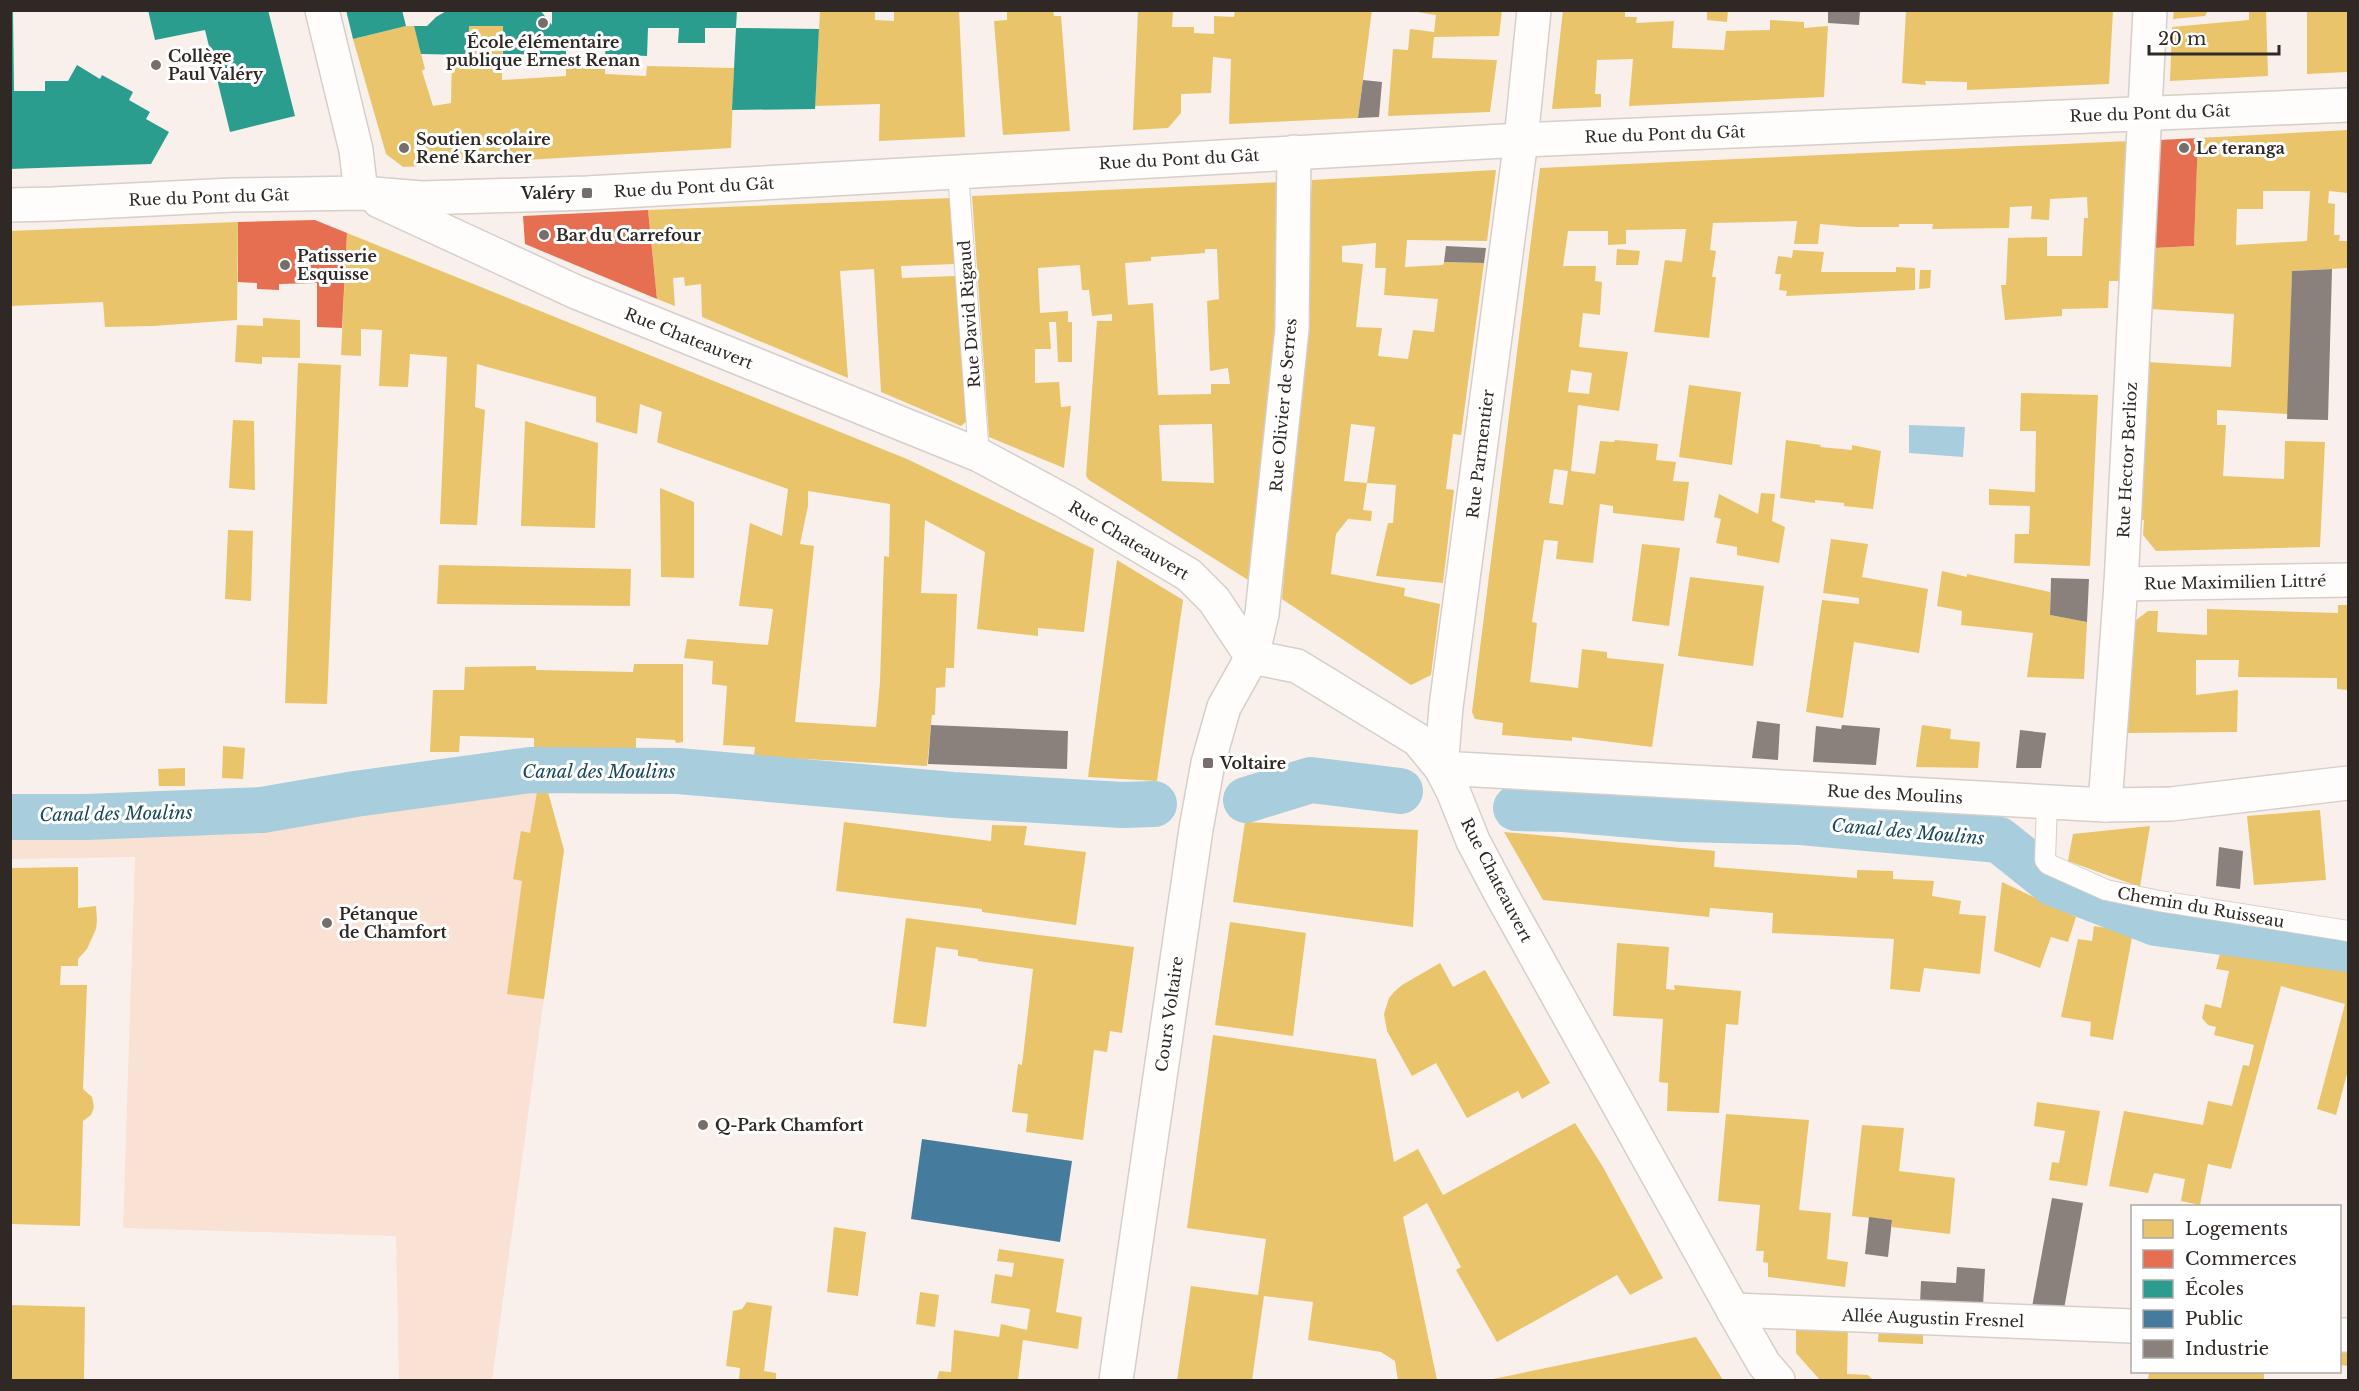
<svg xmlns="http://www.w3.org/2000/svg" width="2359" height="1391" viewBox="0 0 2359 1391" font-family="'Libre Baskerville',serif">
<rect width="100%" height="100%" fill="#f9f0eb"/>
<polygon fill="#f9e1d4" points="546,785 564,850 492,1380 399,1380 396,1236 123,1228 135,857 11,859 10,828 148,826"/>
<polygon fill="#a8cddd" points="1909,425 1965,427 1963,457 1909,453"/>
<g fill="#e9c46a" fill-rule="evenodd">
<polygon points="820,10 875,10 875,20 894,21 894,10 959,10 965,137 879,141 880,104 815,106"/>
<polygon points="1007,10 1053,10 1054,16 1061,16 1070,131 1003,135 994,21 1007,20"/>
<polygon points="1138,10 1173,10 1172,27 1194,27 1194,33 1214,34 1214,16 1234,17 1235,10 1372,10 1358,118 1229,124 1231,59 1213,57 1211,93 1181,94 1181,113 1168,128 1133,130"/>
<polygon points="1405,10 1502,10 1499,36 1434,37 1432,58 1497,60 1490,112 1388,116 1393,49 1408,50 1410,29 1434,32 1436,15"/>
<polygon points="1563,10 1625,10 1625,17 1637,17 1636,23 1674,21 1672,48 1724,50 1726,31 1770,30 1770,20 1804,22 1804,28 1828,26 1824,97 1629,106 1633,59 1597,60 1595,94 1601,94 1601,107 1552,109"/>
<polygon points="1707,10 1728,10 1727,22 1707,20"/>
<polygon points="1906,10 2113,10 2109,84 1967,90 1967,82 1925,81 1926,85 1902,83"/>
<polygon points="2174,10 2208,10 2205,16 2173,19"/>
<polygon points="2249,10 2266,10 2268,76 2170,81 2172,27 2249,20"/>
<polygon points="2307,10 2348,10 2348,72 2307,74"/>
<polygon points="406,26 414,26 425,69 422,71 433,106 451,103 452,55 468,55 469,26 503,26 502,80 566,76 566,63 605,64 605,74 646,76 647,66 734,68 731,148 403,167 386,154 353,39"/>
<path d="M 2348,130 L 2348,193 L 2329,191 L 2328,203 L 2335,204 L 2334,235 L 2340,235 L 2339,241 L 2348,241 L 2348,268 L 2292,271 L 2288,414 L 2217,410 L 2217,425 L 2226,425 L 2223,476 L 2284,479 L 2285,441 L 2325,442 L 2320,547 L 2156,551 L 2143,535 L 2144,520 L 2138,521 L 2146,362 L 2231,367 L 2234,314 L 2150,309 L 2153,248 L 2194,246 L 2198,138 ZM 2263,191 L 2310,191 L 2307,241 L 2236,245 L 2237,209 L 2263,209 Z"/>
<path d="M 2129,141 L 2121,281 L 2109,281 L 2108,308 L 2062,309 L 2062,316 L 2005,320 L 2001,285 L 2006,285 L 2008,238 L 2047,237 L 2047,256 L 2082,256 L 2084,218 L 2088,218 L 2087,197 L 2050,199 L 2049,220 L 2031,219 L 2032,206 L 2010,207 L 2009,228 L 1932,229 L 1933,224 L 1899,224 L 1899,227 L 1856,227 L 1820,224 L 1818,244 L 1794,244 L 1797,221 L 1713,223 L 1710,250 L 1716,251 L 1712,277 L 1716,277 L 1709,338 L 1654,332 L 1665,260 L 1682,262 L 1686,229 L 1626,230 L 1626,244 L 1608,245 L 1608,231 L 1568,231 L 1563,266 L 1596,266 L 1595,281 L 1602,282 L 1600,315 L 1583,313 L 1579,347 L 1628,352 L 1619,411 L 1578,405 L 1571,471 L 1595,474 L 1600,441 L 1614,442 L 1615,440 L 1658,444 L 1656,460 L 1676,462 L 1673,481 L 1689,482 L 1684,521 L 1613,513 L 1613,506 L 1600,504 L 1593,563 L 1556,559 L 1558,541 L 1544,540 L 1532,622 L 1537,623 L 1530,682 L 1578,688 L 1582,649 L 1607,652 L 1607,658 L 1664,664 L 1652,747 L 1572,737 L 1572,741 L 1502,735 L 1503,723 L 1475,719 L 1472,712 L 1540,168 ZM 1571,370 L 1592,373 L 1589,394 L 1568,392 ZM 1554,469 L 1568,471 L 1563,505 L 1549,503 Z"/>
<path d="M 1496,170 L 1487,241 L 1407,240 L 1405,267 L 1443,265 L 1444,262 L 1484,263 L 1461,435 L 1453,434 L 1446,489 L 1454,490 L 1443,583 L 1376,576 L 1388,523 L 1393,523 L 1396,485 L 1367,483 L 1375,427 L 1351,424 L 1344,481 L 1367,483 L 1363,510 L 1372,511 L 1371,521 L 1348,519 L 1336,534 L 1331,574 L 1405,588 L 1404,596 L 1440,604 L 1431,675 L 1411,685 L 1282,599 L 1297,414 L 1312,180 ZM 1376,243 L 1375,268 L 1386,268 L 1384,295 L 1438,299 L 1434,332 L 1413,330 L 1408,359 L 1378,356 L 1382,328 L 1356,327 L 1363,264 L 1342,262 L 1342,246 Z"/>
<path d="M 1283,182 L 1284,228 L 1256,585 L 1089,480 L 1086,476 L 1097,321 L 1112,321 L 1112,314 L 1092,316 L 1089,290 L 1082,290 L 1080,265 L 1038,268 L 1040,313 L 1068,311 L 1068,322 L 1072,322 L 1072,362 L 1058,362 L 1056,322 L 1049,322 L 1051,349 L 1035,349 L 1035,383 L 1059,382 L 1061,407 L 1071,406 L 1064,468 L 989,437 L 972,196 ZM 1205,249 L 1217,249 L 1219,299 L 1207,301 L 1210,371 L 1228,368 L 1230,384 L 1211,384 L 1211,394 L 1158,395 L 1153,303 L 1128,305 L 1125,263 L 1151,261 L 1151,257 L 1205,253 ZM 1212,424 L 1214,483 L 1162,481 L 1159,425 Z"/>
<polygon points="951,198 956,264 901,266 902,278 956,276 967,421 961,426 881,392 874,269 840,271 848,378 702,317 701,284 685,286 684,277 673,278 675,306 657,299 648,210"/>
<polygon points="238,222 237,320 153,326 105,327 103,302 10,306 10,231"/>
<path d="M 347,233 L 907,459 L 1094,549 L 1084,632 L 1038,628 L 1038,636 L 977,629 L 985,552 L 925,520 L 921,593 L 957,594 L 954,668 L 946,668 L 945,687 L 936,688 L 935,715 L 932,715 L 927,766 L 754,756 L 755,747 L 723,745 L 727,686 L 712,684 L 713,661 L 684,658 L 687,639 L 768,645 L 773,609 L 739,606 L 750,523 L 782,536 L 788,489 L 659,443 L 657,442 L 662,412 L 640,404 L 637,434 L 596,422 L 596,397 L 477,364 L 475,407 L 485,410 L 477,525 L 440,524 L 447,357 L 410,354 L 408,387 L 379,386 L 382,330 L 361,329 L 361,356 L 341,355 ZM 808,491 L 890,504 L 889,557 L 884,556 L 880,682 L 876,727 L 795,722 L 814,546 L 800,544 L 808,506 Z"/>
<polygon points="1617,249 1640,251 1638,265 1616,265"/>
<polygon points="1793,250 1824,252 1821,272 1896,272 1896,267 1915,268 1915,290 1786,296 1787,291 1779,290 1781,274 1775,274 1778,256 1792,258"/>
<polygon points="1920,270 1931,270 1930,288 1919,289"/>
<polygon points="263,318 300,320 300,358 262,357 262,364 235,362 237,325 263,326"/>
<polygon points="298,363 341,365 327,704 285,703"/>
<polygon points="1689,385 1741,392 1732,465 1679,457"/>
<polygon points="2021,393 2098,395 2090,566 2014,563 2015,534 2029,534 2030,506 1989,505 1989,489 2035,492 2036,431 2020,431"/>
<polygon points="233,420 254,421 255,490 229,488"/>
<polygon points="525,421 598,443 595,528 521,526"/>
<polygon points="1786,440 1821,445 1820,447 1852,450 1852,445 1881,451 1873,509 1844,506 1844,503 1815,500 1815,503 1780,498"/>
<polygon points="660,488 694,502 694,578 661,577"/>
<polygon points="1761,493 1775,494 1772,521 1785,527 1779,563 1737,555 1737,547 1716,543 1721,519 1714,517 1719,494 1758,514"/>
<polygon points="228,530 253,531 251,601 225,599"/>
<polygon points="1831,539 1868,544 1862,577 1928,589 1919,653 1854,642 1843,718 1806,712 1822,600 1859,604 1859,598 1823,593"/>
<polygon points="1642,544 1680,548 1669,626 1632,621"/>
<polygon points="1117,560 1183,600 1157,781 1088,777"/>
<polygon points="439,565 631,569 630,606 437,604"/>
<polygon points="1942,571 1967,577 1967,574 2050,592 2050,615 2087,622 2084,679 2027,677 2033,633 1961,625 1962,611 1937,606"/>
<polygon points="1690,577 1764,586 1753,666 1678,656"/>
<polygon points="2338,605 2348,605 2348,690 2337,689 2337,678 2238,677 2239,660 2196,660 2196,695 2238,690 2237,732 2127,733 2132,623 2148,611 2158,611 2157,632 2207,635 2207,609 2338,613"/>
<polygon points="634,664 683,664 683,742 676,743 675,740 636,738 636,754 534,753 534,738 460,736 459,752 430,752 433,690 464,690 465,667 536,666 536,670 633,672"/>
<polygon points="1922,725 1951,729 1950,739 1980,742 1978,768 1916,767"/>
<polygon points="223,746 245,748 243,779 222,778"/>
<polygon points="185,768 185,786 159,786 158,769"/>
<polygon points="546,785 564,850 544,999 507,994 522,881 513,879 521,831 530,833 538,786"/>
<polygon points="2320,810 2326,880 2254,885 2247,816"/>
<polygon points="844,822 991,841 992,825 1027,826 1024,845 1086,852 1076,925 982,912 982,909 836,891"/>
<polygon points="1245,822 1418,830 1413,927 1233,902"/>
<polygon points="2150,826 2140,887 2068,861 2073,834"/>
<polygon points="1504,832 1715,851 1714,867 1857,878 1857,870 1893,871 1893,879 1934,881 1932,896 1961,901 1959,914 1986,916 1980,974 1924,968 1920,992 1890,989 1894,939 1772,933 1773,913 1710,908 1709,917 1543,900"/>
<polygon points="78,867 78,908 96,906 97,920 96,929 87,949 78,959 78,966 61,966 60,985 87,985 83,1089 92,1097 94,1107 91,1115 83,1121 80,1226 10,1224 10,868"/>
<polygon points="2002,882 2076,917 2068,942 2051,937 2040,968 1994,951"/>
<polygon points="906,918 1134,947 1122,1033 1110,1031 1107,1052 1094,1050 1083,1140 1026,1132 1028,1114 1012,1112 1018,1064 1022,1065 1033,969 978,961 978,959 958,956 958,950 936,947 926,1027 893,1023"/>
<polygon points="1230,922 1306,933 1293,1036 1215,1025"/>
<polygon points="2094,926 2133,932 2113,1040 2090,1036 2091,1022 2061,1017 2078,939 2092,941"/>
<polygon points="1617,943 1669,947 1666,989 1675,990 1674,985 1741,991 1738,1025 1726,1024 1719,1113 1667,1111 1668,1083 1659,1082 1663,1019 1613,1016"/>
<polygon points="2222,946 2308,958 2348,970 2348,1070 2336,1115 2317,1109 2345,1004 2281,986 2231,1169 2208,1164 2200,1205 2181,1201 2185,1179 2154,1173 2148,1193 2109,1186 2124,1111 2203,1125 2208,1101 2232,1106 2243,1065 2249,1066 2254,1045 2214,1035 2216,1027 2208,1025 2202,1018 2205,1004 2221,1008 2229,971 2216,969"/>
<polygon points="1440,963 1453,987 1485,970 1550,1083 1522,1099 1518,1091 1467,1118 1436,1063 1412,1076 1387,1031 1384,1014 1389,998 1394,992 1402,985"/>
<polygon points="1213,1035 1376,1059 1394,1162 1418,1149 1443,1195 1575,1123 1603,1167 1663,1278 1630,1295 1617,1275 1497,1342 1456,1270 1461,1267 1427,1203 1403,1217 1437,1380 1398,1380 1395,1361 1381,1352 1308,1340 1313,1302 1264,1296 1252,1380 1177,1380 1191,1286 1258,1295 1266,1239 1187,1228"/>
<polygon points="2037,1102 2100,1111 2087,1186 2049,1180 2052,1162 2059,1163 2065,1131 2034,1126"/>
<polygon points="1726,1114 1809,1120 1799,1210 1831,1213 1827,1259 1848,1262 1845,1287 1768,1277 1768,1263 1763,1262 1764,1251 1756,1251 1760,1205 1718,1201"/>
<polygon points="1862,1125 1904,1128 1899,1171 1955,1178 1950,1234 1892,1227 1892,1220 1852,1216"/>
<polygon points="834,1227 866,1232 858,1296 827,1292"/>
<polygon points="999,1249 1064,1259 1056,1312 1082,1317 1078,1349 1023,1340 1018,1380 937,1380 939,1371 951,1372 954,1330 999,1337 1001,1324 1027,1330 1030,1309 991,1303 995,1274 1012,1277 1014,1263 997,1261"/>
<polygon points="920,1292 939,1295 935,1327 916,1324"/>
<polygon points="747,1302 772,1306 764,1371 776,1373 776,1380 739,1380 740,1368 726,1366 733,1311 742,1309"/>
<polygon points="10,1305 85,1307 84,1380 10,1380"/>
<polygon points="1796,1323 1848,1326 1847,1374 1868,1375 1873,1380 1820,1380 1796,1353"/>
<polygon points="1879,1327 1923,1327 1923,1344 1878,1342"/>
<polygon points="1696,1337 1723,1380 1493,1380 1493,1379"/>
<polygon points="2340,1343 2348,1343 2348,1366 2340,1365"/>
<polygon points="2149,1372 2264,1372 2264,1380 2148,1380"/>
</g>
<g fill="#e76f51">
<polygon points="2198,138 2194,246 2153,248 2159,140"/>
<polygon points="648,210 657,299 525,244 523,216"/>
<polygon points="315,220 347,233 342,328 317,327 317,283 279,284 279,290 257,289 257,283 238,282 238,222"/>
</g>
<g fill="#2a9d8f">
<polygon points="10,10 13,10 14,91 45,91 45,81 68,81 77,65 100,79 102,75 133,92 129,100 150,112 146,119 169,132 151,164 10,169"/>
<polygon points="148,10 268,10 295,116 230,132 205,30 155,40"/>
<polygon points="346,10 402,10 406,26 353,39"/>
<polygon points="448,10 540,10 552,25 552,10 737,10 736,28 819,29 815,109 732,110 736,28 705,28 705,43 678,43 679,28 648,28 647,56 605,54 606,49 566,47 566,55 503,54 503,26 469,26 468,55 421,54 414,26 427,26 436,17"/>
</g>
<polygon fill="#457b9d" points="922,1139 1072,1161 1060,1242 911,1219"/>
<g fill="#8a817c">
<polygon points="1828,10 1860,10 1859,25 1828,23"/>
<polygon points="1363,80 1382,82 1379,117 1358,118"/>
<polygon points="1446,246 1486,248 1484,263 1444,262"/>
<polygon points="2332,269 2328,420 2287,419 2292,271"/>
<polygon points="2051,578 2089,579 2087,622 2050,615"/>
<polygon points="1757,721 1780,724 1778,760 1752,758"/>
<polygon points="931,725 1068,731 1067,769 928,764"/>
<polygon points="1842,725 1880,728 1876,765 1813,762 1816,726 1841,729"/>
<polygon points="2020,730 2046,733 2041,768 2016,768"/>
<polygon points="2219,847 2243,851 2240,889 2216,886"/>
<polygon points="2052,1198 2083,1203 2064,1309 2032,1307"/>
<polygon points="1869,1217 1892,1220 1888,1257 1865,1254"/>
<polygon points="1957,1267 1985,1269 1983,1306 1920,1304 1921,1281 1956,1283"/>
</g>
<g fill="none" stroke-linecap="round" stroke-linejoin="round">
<g stroke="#a8cddd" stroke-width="46">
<polyline points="1246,800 1311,780 1400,791"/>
<polyline points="1516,808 1564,809 1682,819 1801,822 1999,840 2053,883 2156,923 2348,949"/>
<polyline points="10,817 86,817 262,810 355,794 530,770 678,771 953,795 1122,805 1154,804"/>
</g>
<defs>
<g id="lane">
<polyline points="958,173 979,455"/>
<polyline points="2047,803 2045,860 2048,864 2106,890 2159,901 2348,931"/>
</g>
<g id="street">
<polyline points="322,10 356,150 361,193"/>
<polyline points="1534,10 1521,140 1446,707 1441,768 2105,805 2171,804 2348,783"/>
<polyline points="2121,584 2348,580"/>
<polyline points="2105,805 2121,584 2150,10"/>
<polyline points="1733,1310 2132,1326"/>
<polyline points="2340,1335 2348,1335"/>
<polyline points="1116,1380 1196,829 1208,763 1224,707 1252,657 1262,614 1292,329 1294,152"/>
</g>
<g id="secondary">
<polyline points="379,201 576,292 979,455 1066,502 1189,575 1214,600 1252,657 1297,666 1418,740 1441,768 1453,791 1473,841 1500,892 1733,1310 1764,1364 1778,1380"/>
<polyline points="10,205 53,204 232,195 361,193 422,198 587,193 1521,140 2348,105"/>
</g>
</defs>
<use href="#lane" stroke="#d6ceca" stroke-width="22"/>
<use href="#street" stroke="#d6ceca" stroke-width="36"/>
<use href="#secondary" stroke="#d6ceca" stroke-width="36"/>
<use href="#lane" stroke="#fefdfc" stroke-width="20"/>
<use href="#street" stroke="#fefdfc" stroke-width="33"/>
<use href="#secondary" stroke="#fefdfc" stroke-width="33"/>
</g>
<g fill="#766e6a" stroke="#fff" stroke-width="2">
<circle cx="543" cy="23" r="6"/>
<circle cx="156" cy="65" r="6"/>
<circle cx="404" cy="148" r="6"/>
<circle cx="2184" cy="148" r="6"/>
<rect x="581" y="187" width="12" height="12" rx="3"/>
<circle cx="544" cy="235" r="6"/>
<circle cx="285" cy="265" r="6"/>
<rect x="1202" y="757" width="12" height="12" rx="3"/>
<circle cx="327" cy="923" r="6"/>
<circle cx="703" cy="1125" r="6"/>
</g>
<g text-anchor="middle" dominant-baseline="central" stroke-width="6" stroke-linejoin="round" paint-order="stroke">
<g font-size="16" font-weight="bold" fill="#2f2824" stroke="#fff" text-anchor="start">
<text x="543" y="42" text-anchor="middle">École élémentaire<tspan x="543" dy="18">publique Ernest Renan</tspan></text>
<text x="168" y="56">Collège<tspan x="168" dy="18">Paul Valéry</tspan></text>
<text x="416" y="139">Soutien scolaire<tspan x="416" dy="18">René Karcher</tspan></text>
<text x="2196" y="148">Le teranga</text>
<text x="575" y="193" text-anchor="end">Valéry</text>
<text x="556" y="235">Bar du Carrefour</text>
<text x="297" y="256">Patisserie<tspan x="297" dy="18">Esquisse</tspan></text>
<text x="1220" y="763">Voltaire</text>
<text x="339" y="914">Pétanque<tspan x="339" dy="18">de Chamfort</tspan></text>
<text x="715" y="1125">Q-Park Chamfort</text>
</g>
<g font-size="16" fill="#2f2824" stroke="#fff">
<text transform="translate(2150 113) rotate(-2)">Rue du Pont du Gât</text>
<text transform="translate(1665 134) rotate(-2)">Rue du Pont du Gât</text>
<text transform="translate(1179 159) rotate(-3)">Rue du Pont du Gât</text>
<text transform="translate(694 187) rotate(-3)">Rue du Pont du Gât</text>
<text transform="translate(209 197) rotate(-2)">Rue du Pont du Gât</text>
<text transform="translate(969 314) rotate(-94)">Rue David Rigaud</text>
<text transform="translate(689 338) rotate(22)">Rue Chateauvert</text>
<text transform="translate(1283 405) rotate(-85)">Rue Olivier de Serres</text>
<text transform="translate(1480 454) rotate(-83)">Rue Parmentier</text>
<text transform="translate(2127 460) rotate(-87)">Rue Hector Berlioz</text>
<text transform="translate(1129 540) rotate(31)">Rue Chateauvert</text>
<text transform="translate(2235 582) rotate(-1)">Rue Maximilien Littré</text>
<text transform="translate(1895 794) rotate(3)">Rue des Moulins</text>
<text transform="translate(1497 880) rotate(63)">Rue Chateauvert</text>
<text transform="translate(2201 907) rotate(10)">Chemin du Ruisseau</text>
<text transform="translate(1169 1014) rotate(-82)">Cours Voltaire</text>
<text transform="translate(1933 1318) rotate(2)">Allée Augustin Fresnel</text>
</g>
<g font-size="18" font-style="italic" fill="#1a4a5c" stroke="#fff">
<text x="599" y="772">Canal des Moulins</text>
<text transform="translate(116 814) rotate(-1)">Canal des Moulins</text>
<text transform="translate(1908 832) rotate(5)">Canal des Moulins</text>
</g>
</g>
<rect width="2359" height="1391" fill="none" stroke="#2f2824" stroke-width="24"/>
<rect x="2131" y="1205" width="210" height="168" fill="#ffffff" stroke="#aca9a7" stroke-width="1.5"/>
<rect x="2143" y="1220" width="30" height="18" fill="#e9c46a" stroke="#aca9a7" stroke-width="1.5"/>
<text x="2185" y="1235" font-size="18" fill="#2f2824">Logements</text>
<rect x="2143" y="1250" width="30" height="18" fill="#e76f51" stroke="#aca9a7" stroke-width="1.5"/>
<text x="2185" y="1265" font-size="18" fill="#2f2824">Commerces</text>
<rect x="2143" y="1280" width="30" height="18" fill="#2a9d8f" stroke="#aca9a7" stroke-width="1.5"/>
<text x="2185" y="1295" font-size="18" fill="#2f2824">Écoles</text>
<rect x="2143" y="1310" width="30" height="18" fill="#457b9d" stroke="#aca9a7" stroke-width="1.5"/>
<text x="2185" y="1325" font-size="18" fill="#2f2824">Public</text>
<rect x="2143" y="1340" width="30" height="18" fill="#8a817c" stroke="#aca9a7" stroke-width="1.5"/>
<text x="2185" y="1355" font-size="18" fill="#2f2824">Industrie</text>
<path d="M2149 45v9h130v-9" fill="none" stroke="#2f2824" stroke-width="3"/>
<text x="2158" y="45" font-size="18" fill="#2f2824" stroke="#ffffff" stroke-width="4.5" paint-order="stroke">20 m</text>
</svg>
